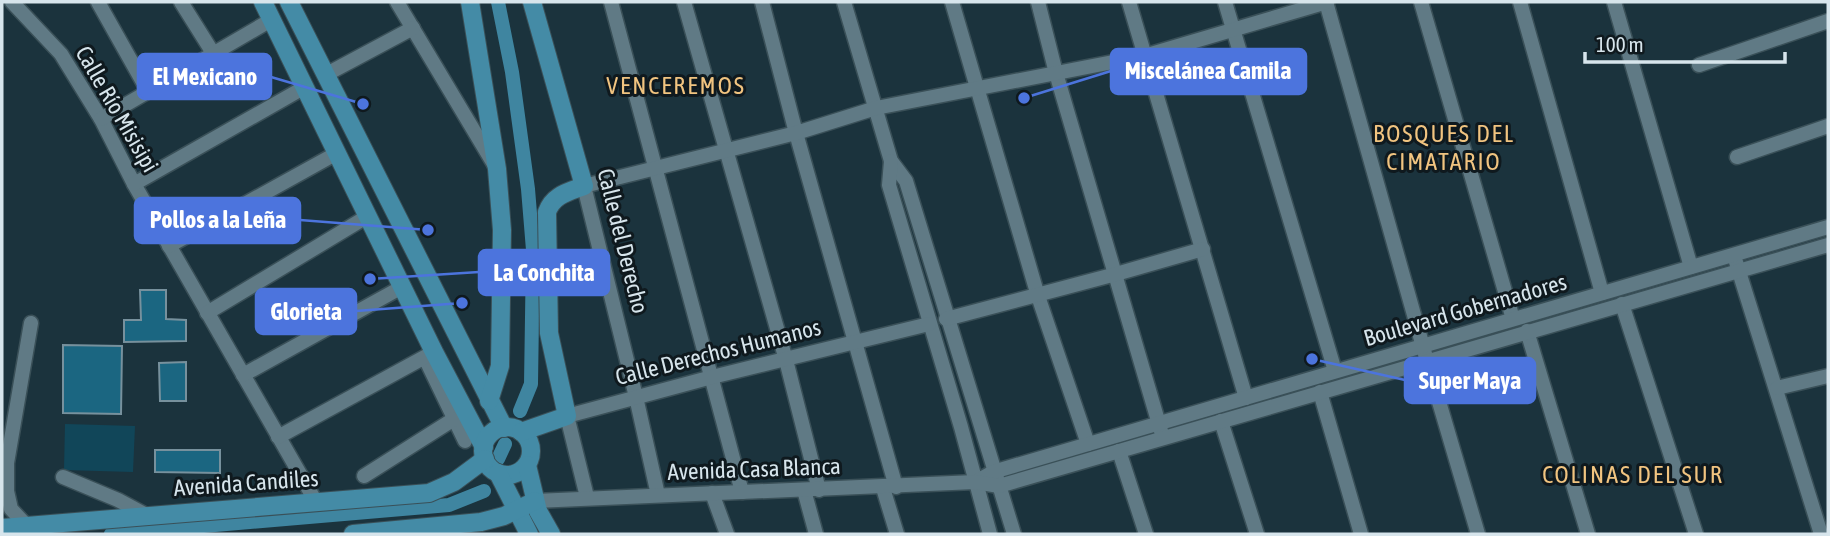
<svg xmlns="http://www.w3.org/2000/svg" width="1830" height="536" viewBox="0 0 1830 536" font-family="'Asap Condensed',sans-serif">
<rect width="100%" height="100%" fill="#1b333d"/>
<polygon fill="#114659" points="65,424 135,426 133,472 64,470"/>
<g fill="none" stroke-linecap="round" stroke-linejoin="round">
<g stroke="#3f85a0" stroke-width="14">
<polyline points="498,2 512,72 528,189 533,250 531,384 520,411"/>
<polyline points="498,459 505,444"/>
<polyline points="111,534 449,505 484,491"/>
</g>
</g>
<g fill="#1b6681" stroke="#77919d" stroke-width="2">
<polygon points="140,290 166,290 166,319 186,320 186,341 124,342 124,320 141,320"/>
<polygon points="63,345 122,346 121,414 63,413"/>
<polygon points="186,362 186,401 160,401 159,363"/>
<polygon points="155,450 220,450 220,473 155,472"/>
</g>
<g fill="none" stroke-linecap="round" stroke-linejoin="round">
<defs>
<g id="minor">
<polyline points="12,2 61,54 101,119 134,184 316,502"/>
<polyline points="98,2 148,91"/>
<polyline points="181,2 213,53"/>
<polyline points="397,2 495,166"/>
<polyline points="611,2 742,492"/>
<polyline points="684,2 786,360 819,490"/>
<polyline points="762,2 796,133 896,487"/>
<polyline points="844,2 891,161 906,181 1014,534"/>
<polyline points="952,2 1038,296 1088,444"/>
<polyline points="1038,2 1056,73 1161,431"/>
<polyline points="1129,2 1246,398"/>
<polyline points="1225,2 1335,371"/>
<polyline points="1326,2 1427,361 1478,534"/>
<polyline points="1421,2 1513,319"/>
<polyline points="1520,2 1602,293"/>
<polyline points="1614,2 1691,267"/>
<polyline points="1699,65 1828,21"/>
<polyline points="325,75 413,28"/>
<polyline points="101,119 271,20"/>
<polyline points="1737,157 1828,126"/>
<polyline points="891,161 889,185 961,427 990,534"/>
<polyline points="134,184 305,87"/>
<polyline points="169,246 337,153"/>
<polyline points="1736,262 1821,534"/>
<polyline points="1622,304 1696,534"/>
<polyline points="207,313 368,216"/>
<polyline points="946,319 1116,274 1203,249"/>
<polyline points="1527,331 1588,534"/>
<polyline points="425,358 465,441"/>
<polyline points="243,375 402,287"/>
<polyline points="1777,388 1828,376"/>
<polyline points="1320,392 1361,534"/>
<polyline points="1221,421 1257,534"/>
<polyline points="278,437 434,352"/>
<polyline points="1119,451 1146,534"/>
<polyline points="364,476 454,419"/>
<polyline points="63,477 118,500 146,515"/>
<polyline points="975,482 993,472 1828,227"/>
<polyline points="883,488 897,534"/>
<polyline points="804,490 816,534"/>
<polyline points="712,493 727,534"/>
<polyline points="658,495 636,397 584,186 796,133 876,108 1144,56 1327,2"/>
<polyline points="587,497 567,416 712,377 929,324"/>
<polyline points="535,501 975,482 999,486 1828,245"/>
<polyline points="29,533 27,526 11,509 7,491 7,463 31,323"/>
</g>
<g id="major">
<polyline points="263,2 434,352 484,447"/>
<polyline points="289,2 504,428"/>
<polyline points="470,2 497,169 502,230 500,366 489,401"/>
<circle cx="507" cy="451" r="24"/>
<path d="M 521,432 L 567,416 L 549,333 L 547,212 C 553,195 568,192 584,186 L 532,2"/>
<polyline points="527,465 538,511 551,534"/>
<polyline points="498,473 529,534"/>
<polyline points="2,528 429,493 454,482 485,459"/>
<polyline points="353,534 481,522 504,516 535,501"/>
</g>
</defs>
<use href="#minor" stroke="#3a5058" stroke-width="17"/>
<use href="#major" stroke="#3a5058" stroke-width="20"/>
<use href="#minor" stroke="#607a85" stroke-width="14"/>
<use href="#major" stroke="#448ba6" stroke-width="18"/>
</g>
<g text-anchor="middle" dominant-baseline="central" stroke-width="6" stroke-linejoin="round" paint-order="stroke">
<g font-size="23" fill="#d7e5ec" stroke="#0f191e">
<text transform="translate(117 109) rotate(60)">Calle Río Misisipi</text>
<text transform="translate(623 241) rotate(76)">Calle del Derecho</text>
<text transform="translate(1465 310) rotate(-16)">Boulevard Gobernadores</text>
<text transform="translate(718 352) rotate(-14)">Calle Derechos Humanos</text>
<text transform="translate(754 469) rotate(-2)">Avenida Casa Blanca</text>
<text transform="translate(246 483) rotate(-4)">Avenida Candiles</text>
</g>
<g font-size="24" letter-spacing="2" fill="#f1c480" stroke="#0f191e">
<text x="676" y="85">VENCEREMOS</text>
<text x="1444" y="133">BOSQUES DEL<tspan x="1444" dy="28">CIMATARIO</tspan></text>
<text x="1633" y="474">COLINAS DEL SUR</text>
</g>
</g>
<path fill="none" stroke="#4c74dd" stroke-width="2.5" d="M1024 98L1111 71M363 104L271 77M428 230L300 220M370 279L479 272M462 303L356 311M1312 359L1405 380"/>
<g fill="#4c74dd" stroke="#0f191e" stroke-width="2.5">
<circle cx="1024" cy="98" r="7"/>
<circle cx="363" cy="104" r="7"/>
<circle cx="428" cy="230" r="7"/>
<circle cx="370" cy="279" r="7"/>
<circle cx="462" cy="303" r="7"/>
<circle cx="1312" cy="359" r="7"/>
</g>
<g fill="#4c74dd" stroke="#4c74dd" stroke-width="2.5">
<rect x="1111" y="49" width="195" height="45" rx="7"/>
<rect x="138" y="54" width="133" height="45" rx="7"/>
<rect x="135" y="198" width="165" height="45" rx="7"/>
<rect x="479" y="250" width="130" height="45" rx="7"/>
<rect x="256" y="289" width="100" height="45" rx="7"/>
<rect x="1405" y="358" width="130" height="45" rx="7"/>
</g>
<g font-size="24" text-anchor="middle" font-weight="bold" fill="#fff">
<text x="1208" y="79">Miscelánea Camila</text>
<text x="205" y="85">El Mexicano</text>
<text x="218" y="228">Pollos a la Leña</text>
<text x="544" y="281">La Conchita</text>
<text x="306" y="320">Glorieta</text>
<text x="1470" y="389">Super Maya</text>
</g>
<rect width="1830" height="536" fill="none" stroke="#d7e5ec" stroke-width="7"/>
<path d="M1585 52v10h200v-10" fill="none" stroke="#d7e5ec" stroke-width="3.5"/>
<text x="1596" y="52" font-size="21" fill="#d7e5ec" stroke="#0f191e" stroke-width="5" paint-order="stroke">100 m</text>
</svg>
